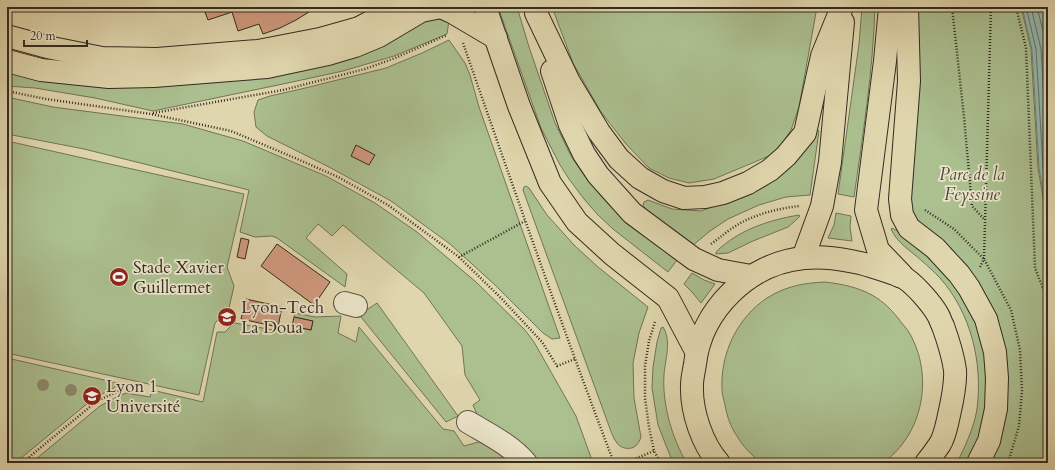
<svg xmlns="http://www.w3.org/2000/svg" width="1055" height="470" viewBox="0 0 1055 470" font-family="Cardo,serif">
<rect width="100%" height="100%" fill="#e0d6ad"/>
<filter id="stains"><feTurbulence type="fractalNoise" baseFrequency=".005" numOctaves="4"/><feColorMatrix values="0 0 0 0 .2 0 0 0 0 .09 0 0 0 0 .02 0 0 0 .5 -.17"/></filter>
<radialGradient id="worn" r=".72"><stop offset=".6" stop-color="#630" stop-opacity="0"/><stop offset="1" stop-color="#630" stop-opacity=".3"/></radialGradient>
<g fill="#abbf8f" stroke="#6f7558">
<polygon points="498,7 517,7 529,47 555,123 571,156 582,172 602,197 618,214 677,260 668,272 613,229 598,215 584,199 569,179 560,165 541,128"/>
<polygon points="552,7 817,7 799,107 791,130 781,145 769,156 714,179 689,183 669,178 649,168 626,144 601,112 573,63"/>
<path d="M 862,7 L 875,7 C 873,71 863,134 854,197 L 838,194 L 859,44 Z"/>
<polygon points="914,7 1021,7 1031,49 1038,168 1048,227 1048,463 985,463 999,343 919,227 906,206"/>
<polygon points="441,18 449,20 447,34 394,56 343,71 283,84 153,111 95,98 35,88 7,86 7,69 64,80 420,20"/>
<polygon points="449,40 465,63 470,75 479,107 560,338 552,339 543,333 495,285 450,244 391,201 329,167 267,136 256,127 254,112 258,100 270,96 301,89 386,68 422,53"/>
<polygon points="7,97 53,107 183,124 243,141 326,176 375,203 417,232 476,282 525,330 534,342 576,416 593,463 536,463 481,424 473,405 480,400 465,375 462,346 424,293 343,225 332,236 318,224 306,238 347,274 345,287 277,238 272,236 255,237 240,232 249,190 84,149 7,134"/>
<polygon points="815,129 817,129 819,131 810,195 786,197 759,205 728,219 710,231 692,246 646,210 643,205 644,202 648,200 672,209 701,211 752,192 775,180 790,168 804,150"/>
<polygon points="7,141 244,194 227,267 234,286 229,308 215,323 199,395 7,353"/>
<path d="M 526,186 L 529,188 L 547,215 L 574,245 L 598,267 L 648,307 L 639,333 L 633,363 L 634,398 L 641,437 C 640,440 638,445 634,447 C 629,450 620,448 617,443 C 613,438 611,431 609,426 L 523,190 L 524,187 Z"/>
<polygon points="836,213 851,216 850,227 852,241 828,238 834,225"/>
<path d="M 799,215 L 800,216 L 795,221 L 788,227 L 753,241 L 728,253 L 716,254 L 716,252 C 738,230 769,220 799,215 Z"/>
<path d="M 892,228 L 905,235 L 924,248 L 973,306 L 989,355 L 986,424 L 970,463 L 957,463 C 965,446 974,428 977,409 C 983,363 971,313 940,278 C 934,272 928,266 922,261 C 910,250 898,244 891,229 Z"/>
<polygon points="692,273 704,280 715,284 701,303 691,291 684,284"/>
<path d="M 825,282 C 842,284 857,287 872,295 C 884,302 893,311 901,322 C 904,326 908,330 910,334 C 934,377 923,434 883,463 L 761,463 C 752,455 743,447 737,436 C 730,426 727,416 725,405 C 724,400 722,395 722,390 C 720,354 737,318 767,298 C 786,286 804,283 825,282 Z"/>
<polygon points="377,303 458,416 446,422 361,317 362,313"/>
<polygon points="295,313 315,317 341,316 338,333 356,342 359,327 443,429 454,431 464,446 482,441 519,463 31,463 100,406 113,399 126,393 150,397 152,390 203,402 217,332 225,332 232,325 235,323 290,333 292,326 311,330 313,321 294,317"/>
<path d="M 663,327 C 672,341 665,360 664,375 C 662,403 672,439 687,463 L 673,463 L 658,425 L 652,388 L 653,367 L 657,342 L 661,328 Z"/>
<polygon points="7,358 122,384 94,398 15,463 7,463"/>
</g>
<polygon fill="#94b9ae" stroke="#6d8076" points="1022,7 1048,7 1048,222 1039,168 1032,50"/>
<g fill="none" stroke-linecap="round" stroke-linejoin="round">
<g stroke="#647268" stroke-width="1">
<polyline points="1026,7 1036,49 1043,167 1048,197"/>
<polyline points="1031,7 1041,49 1048,163"/>
<polyline points="1037,7 1047,47 1048,63"/>
</g>
</g>
<g fill="#d0997e" stroke="#332b21">
<polygon points="203,7 317,7 296,20 280,28 263,34 259,24 238,31 232,12 208,20"/>
<polygon points="356,145 375,155 369,165 351,156"/>
<polygon points="241,238 249,240 245,259 237,257"/>
<polygon points="277,244 330,282 314,305 261,266"/>
<polygon points="246,299 282,307 278,327 241,319"/>
<polygon points="294,317 313,321 311,330 292,326"/>
</g>
<g fill="none" stroke-linecap="round" stroke-linejoin="round">
<defs>
<g id="minor">
<polyline points="345,303 356,306"/>
<path d="M 468,422 C 488,434 511,445 526,463"/>
</g>
<g id="major">
<polyline points="485,7 519,106 550,183 577,222 612,254 668,298 696,351"/>
<polyline points="890,7 885,61 866,210 878,250 902,275"/>
<polyline points="907,7 909,81 900,199 902,215 909,228 935,248 959,274 969,288 986,319 995,352 997,378 996,409 989,441 978,463"/>
<polyline points="536,13 569,82 599,132 619,159 640,178 663,191 684,198 705,197 723,193 748,183 770,170 786,156 805,133 822,56 842,7"/>
<polyline points="7,36 47,47 102,58 157,59 258,51 320,39 359,28 386,14 393,7"/>
<polyline points="7,61 41,70 109,77 154,76 267,67 328,54 355,46 379,36 421,11 441,7 452,12 496,38"/>
<polyline points="552,71 570,125 584,154 598,175 632,213 694,259 718,270 751,276"/>
<polyline points="803,258 822,206 830,162 843,22"/>
<path d="M 719,463 C 702,444 691,411 692,385 C 692,378 694,371 695,364 C 701,310 749,263 804,258 C 824,256 841,259 860,263 C 872,266 883,270 895,274 C 898,276 903,277 906,279 C 916,286 932,304 938,315 C 940,318 941,323 943,326 C 948,340 953,355 955,370 C 956,383 952,402 949,415 C 947,424 945,436 940,444 C 936,450 931,457 926,463"/>
</g>
</defs>
<use href="#minor" stroke="#5e5644" stroke-width="24"/>
<use href="#major" stroke="#332b21" stroke-width="24"/>
<g stroke="#332b21" stroke-width="2.5" stroke-dasharray="1 2" stroke-linecap="butt">
<polyline points="952,7 964,117 972,206 984,219"/>
<polyline points="1016,7 1026,48 1035,268 1048,301"/>
<path d="M 463,43 C 512,184 561,324 614,463"/>
<polyline points="7,91 46,99 151,114 231,131 295,158 338,177 388,205 459,257 525,221"/>
<polyline points="153,113 283,90 365,69 395,58 447,35"/>
<polyline points="925,210 954,229 984,259 1011,310 1020,350 1022,391 1019,426 1008,463"/>
<path d="M 711,244 C 718,239 724,234 731,229 C 751,215 775,209 799,206"/>
<polyline points="459,257 501,298 542,342 557,366 575,359"/>
<polyline points="980,267 984,259 991,7"/>
<polyline points="655,322 649,341 645,366 645,398 649,427 654,451 661,463"/>
<polyline points="22,463 97,401 127,387"/>
<polyline points="625,463 654,451"/>
</g>
<use href="#minor" stroke="#ebe4ca" stroke-width="22"/>
<use href="#major" stroke="#e0d6ad" stroke-width="22"/>
</g>
<g fill="#8e886c">
<circle cx="43" cy="385" r="6"/>
<circle cx="71" cy="390" r="6"/>
</g>
<defs>
<symbol id="stadium-disc" viewBox="-11 -11 22 22"><circle r="9.5" fill="#8f2418" stroke="#ebe4ca"/><path d="M0-5a6.5 5 0 1 0 0 10a6.5 5 0 1 0 0-10ZM-3.5-1.8h7v3.6h-7Z" fill="#fff"/></symbol>
<symbol id="university-disc" viewBox="-11 -11 22 22"><circle r="9.5" fill="#8f2418" stroke="#ebe4ca"/><path d="M0-5L7-2L0 1L-7-2ZM-4 1L0 2.5L4 1V4Q0 6-4 4Z" fill="#fff"/></symbol>
</defs>
<g fill-rule="evenodd">
<use href="#stadium-disc" x="108" y="266" width="22" height="22"/>
<use href="#university-disc" x="216" y="306" width="22" height="22"/>
<use href="#university-disc" x="81" y="385" width="22" height="22"/>
</g>
<g text-anchor="middle" dominant-baseline="central" stroke-width="3.5" stroke-linejoin="round" paint-order="stroke">
<g font-size="17" font-style="italic" fill="#4b4937" stroke="#ebe4ca">
<text x="972" y="174">Parc de la<tspan x="972" dy="20">Feyssine</tspan></text>
</g>
<g font-size="17" fill="#332b21" stroke="#ebe4ca" text-anchor="start">
<text x="133" y="267">Stade Xavier<tspan x="133" dy="20">Guillermet</tspan></text>
<text x="241" y="307">Lyon-Tech<tspan x="241" dy="20">La Doua</tspan></text>
<text x="106" y="386">Lyon 1<tspan x="106" dy="20">Université</tspan></text>
</g>
</g>
<rect width="1055" height="470" fill="none" stroke="#e0d6ad" stroke-width="24"/>
<rect x="8" y="8" width="1039" height="454" fill="none" stroke="#332b21" stroke-width="2"/>
<rect x="12" y="12" width="1031" height="446" fill="none" stroke="#332b21"/>
<path d="M24 40v6h63v-6" fill="none" stroke="#332b21" stroke-width="2"/>
<text x="30" y="40" font-size="12" fill="#332b21" stroke="#ebe4ca" stroke-width="3" paint-order="stroke">20 m</text>
<rect width="100%" height="100%" filter="url(#stains)"/>
<rect width="100%" height="100%" fill="url(#worn)"/>
</svg>
